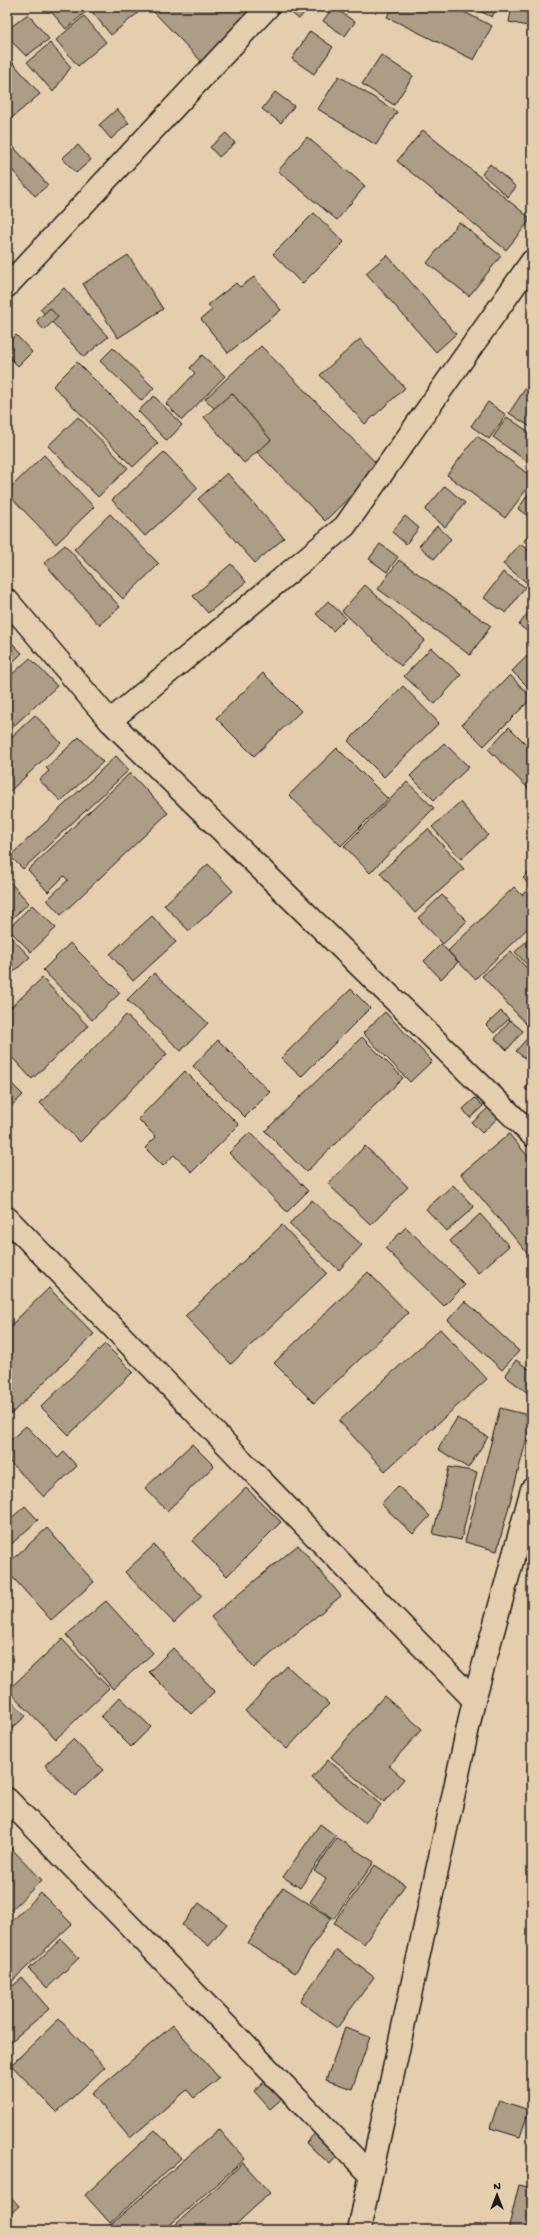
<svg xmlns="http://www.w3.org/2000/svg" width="539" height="2237" viewBox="0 0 539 2237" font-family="'Gochi Hand',sans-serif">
<rect width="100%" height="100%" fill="#e5ceae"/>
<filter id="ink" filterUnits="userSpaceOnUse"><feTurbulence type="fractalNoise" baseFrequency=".025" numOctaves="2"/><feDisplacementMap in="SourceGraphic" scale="8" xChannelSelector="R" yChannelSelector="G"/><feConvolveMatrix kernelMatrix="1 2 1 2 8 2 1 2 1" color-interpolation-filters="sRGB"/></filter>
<g filter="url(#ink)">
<g fill="#ad9c86" stroke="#1c1c1c">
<polygon points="47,7 87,7 89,9 66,29"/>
<polygon points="88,7 135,7 139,12 111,35"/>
<polygon points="149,7 244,7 254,16 204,64"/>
<polygon points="284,7 309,7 299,19"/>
<polygon points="333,7 355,22 345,36 323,21"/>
<polygon points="392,7 454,7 492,26 474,60 387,17"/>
<polygon points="471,7 497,7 492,17"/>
<polygon points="512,7 532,7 532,27 509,22"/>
<polygon points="28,14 49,39 26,56 7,37 7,30"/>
<polygon points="84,16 106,42 78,66 56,40"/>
<polygon points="310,31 333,47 314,74 292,59"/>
<polygon points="50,43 71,67 53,92 27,62"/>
<polygon points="381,55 413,76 394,105 362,84"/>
<polygon points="7,56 40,94 7,122"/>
<polygon points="339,76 397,112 376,145 318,109"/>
<polygon points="275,92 294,106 281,123 262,109"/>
<polygon points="117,109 129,123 111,139 99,125"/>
<polygon points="423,130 531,219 506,250 397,161"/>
<polygon points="226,133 235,143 219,157 210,147"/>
<polygon points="307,137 365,186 337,220 278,171"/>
<polygon points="10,143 48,185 35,196 7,164 7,146"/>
<polygon points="78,145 91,160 76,173 62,158"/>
<polygon points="490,164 516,187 508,197 482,174"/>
<polygon points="314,213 344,242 302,284 273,254"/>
<polygon points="459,222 501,256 469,296 427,263"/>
<polygon points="128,255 163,309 118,338 83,284"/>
<polygon points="387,255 456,334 436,352 366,273"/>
<polygon points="254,277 281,310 228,353 201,319 212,310 208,305 236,283 240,287"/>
<polygon points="64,288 108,337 84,357 40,309"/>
<polygon points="50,308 58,317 44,330 36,321"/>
<polygon points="16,335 32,352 18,366 7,355 7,343"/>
<polygon points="360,339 405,388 365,424 320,375"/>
<polygon points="261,346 380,467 325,521 205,399"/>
<polygon points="113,348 154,388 142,401 100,361"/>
<polygon points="202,355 225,376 182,420 166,404 195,373 190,368"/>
<polygon points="77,362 158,443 133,467 53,386"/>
<polygon points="529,383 532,385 532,428 509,413"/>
<polygon points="232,393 271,440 244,463 204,417"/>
<polygon points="154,396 182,425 167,441 138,411"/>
<polygon points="488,402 506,415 489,439 471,426"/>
<polygon points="78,417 128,468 98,497 48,446"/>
<polygon points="507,417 532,434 532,465 493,437"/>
<polygon points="477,436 532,477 532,482 505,518 447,475"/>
<polygon points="164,452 198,488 145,536 112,500"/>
<polygon points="44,455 94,507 56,544 7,493 7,491"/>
<polygon points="227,473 284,538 255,563 198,499"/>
<polygon points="445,486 465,503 445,527 425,510"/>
<polygon points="532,489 532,519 518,509"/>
<polygon points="110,514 159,564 123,599 74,549"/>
<polygon points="405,516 419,528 406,544 392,532"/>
<polygon points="437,526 451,539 434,559 419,546"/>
<polygon points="532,530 532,548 524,541"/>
<polygon points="380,544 398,557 387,572 369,559"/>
<polygon points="520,544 532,553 532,582 530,585 503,564"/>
<polygon points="65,545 120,607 99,625 44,563"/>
<polygon points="399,560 491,626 470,655 378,589"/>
<polygon points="231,564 246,582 208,613 193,596"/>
<polygon points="503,572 525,587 506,613 484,598"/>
<polygon points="365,585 425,640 401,666 342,611"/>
<polygon points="328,601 346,618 333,631 316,614"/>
<polygon points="532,607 532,635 519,625"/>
<polygon points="7,638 22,653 7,668"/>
<polygon points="431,648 461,675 435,704 404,676"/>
<polygon points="532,651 532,691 512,671"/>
<polygon points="30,658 57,686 7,732 7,679"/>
<polygon points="263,673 301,711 254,756 216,718"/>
<polygon points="510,675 532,698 484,746 462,724"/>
<polygon points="403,686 439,723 384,777 348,741"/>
<polygon points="35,715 61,743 7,794 7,741"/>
<polygon points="509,727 532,750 532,792 488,749"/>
<polygon points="79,737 103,762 61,801 39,780 49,771 46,768"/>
<polygon points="444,743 469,767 434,800 410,776"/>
<polygon points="337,748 388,799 341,846 289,795"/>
<polygon points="116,756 129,770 23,869 10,856"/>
<polygon points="130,773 168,813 61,915 47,900 68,880 64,876 48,892 28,870"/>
<polygon points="407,782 434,808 370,873 344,846"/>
<polygon points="460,802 488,835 461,859 432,827"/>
<polygon points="428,829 464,869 415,913 380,873"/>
<polygon points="208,864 233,891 189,931 164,905"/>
<polygon points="532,869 532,924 475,979 448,951 514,887 522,895 531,887 523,878"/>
<polygon points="7,879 29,903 7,923"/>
<polygon points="442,895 467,921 443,944 418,918"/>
<polygon points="32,905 56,928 31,952 8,929"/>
<polygon points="152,916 176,942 133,981 110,954"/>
<polygon points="7,933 30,957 7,978"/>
<polygon points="532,936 532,970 515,952"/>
<polygon points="70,943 120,993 92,1020 43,970"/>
<polygon points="441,944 458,962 441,979 424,961"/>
<polygon points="511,951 532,974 532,1021 527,1025 482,976"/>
<polygon points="154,973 208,1023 181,1051 127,1000"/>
<polygon points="42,978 88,1026 32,1079 7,1052 7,1011"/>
<polygon points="351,989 370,1008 301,1077 281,1058"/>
<polygon points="501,1011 509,1019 494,1033 486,1025"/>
<polygon points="385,1012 432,1061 410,1082 363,1033"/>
<polygon points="126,1015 167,1054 80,1142 40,1103"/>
<polygon points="510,1020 523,1031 507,1050 495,1039"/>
<polygon points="532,1033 532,1064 516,1051"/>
<polygon points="362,1037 403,1078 306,1172 265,1131"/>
<polygon points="218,1040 270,1092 245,1117 193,1066"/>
<polygon points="185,1071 239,1125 192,1172 174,1155 163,1166 145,1148 156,1137 138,1119"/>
<polygon points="532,1076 532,1092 525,1089"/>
<polygon points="7,1079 23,1095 7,1110"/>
<polygon points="475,1098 483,1106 470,1118 463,1109"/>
<polygon points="490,1106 500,1116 482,1133 472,1123"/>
<polygon points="250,1132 308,1191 287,1212 229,1153"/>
<polygon points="509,1134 532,1161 532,1253 529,1255 461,1174"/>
<polygon points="365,1146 408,1187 371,1225 328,1184"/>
<polygon points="453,1185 474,1207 447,1231 426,1209"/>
<polygon points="312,1200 362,1245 339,1270 289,1224"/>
<polygon points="480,1214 509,1246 478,1273 450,1241"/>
<polygon points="282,1225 327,1273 231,1364 185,1316"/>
<polygon points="406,1227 465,1285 444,1306 385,1248"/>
<polygon points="368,1272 408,1313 314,1403 274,1363"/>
<polygon points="49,1288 94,1334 7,1418 7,1325 9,1327"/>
<polygon points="465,1301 519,1351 502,1370 448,1320"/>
<polygon points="440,1329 487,1379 385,1471 339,1421"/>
<polygon points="105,1344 133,1372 69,1435 41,1407"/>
<polygon points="516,1360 532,1371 532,1396 505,1376"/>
<polygon points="500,1408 532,1416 532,1419 497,1551 465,1542"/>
<polygon points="457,1418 488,1437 468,1468 438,1449"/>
<polygon points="26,1426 58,1458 64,1452 77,1466 44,1497 7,1459 7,1443"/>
<polygon points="192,1444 214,1466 167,1511 145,1488"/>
<polygon points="449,1467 477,1472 461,1540 433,1534"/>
<polygon points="398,1486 430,1516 413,1534 381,1504"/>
<polygon points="246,1488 281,1522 227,1576 192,1541"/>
<polygon points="25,1506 38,1520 7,1548 7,1522"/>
<polygon points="47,1528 94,1582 51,1620 7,1571 7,1564"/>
<polygon points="154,1545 202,1596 174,1623 125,1572"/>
<polygon points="298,1545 341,1596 254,1668 211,1617"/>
<polygon points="106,1601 153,1653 113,1689 66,1635"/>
<polygon points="62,1639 109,1688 56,1739 8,1690"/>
<polygon points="173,1648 215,1691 191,1714 149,1672"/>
<polygon points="287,1666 329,1704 287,1749 245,1711"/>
<polygon points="7,1696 26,1716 7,1733"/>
<polygon points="384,1696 422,1729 389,1766 404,1779 384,1802 331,1757"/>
<polygon points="120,1697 151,1727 131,1747 101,1717"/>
<polygon points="73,1739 103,1770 75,1796 45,1765"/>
<polygon points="328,1760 381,1805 365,1823 312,1778"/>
<polygon points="320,1824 336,1836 300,1888 283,1877"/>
<polygon points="337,1838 374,1862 334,1919 310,1902 326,1879 314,1871"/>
<polygon points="7,1844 42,1880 7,1914"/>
<polygon points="375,1865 405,1885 364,1944 334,1923"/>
<polygon points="283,1887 331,1918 295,1973 248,1943"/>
<polygon points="41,1893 72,1924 7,1986 7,1926"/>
<polygon points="199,1903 227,1924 209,1946 182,1925"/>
<polygon points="61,1939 79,1958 47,1988 29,1969"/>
<polygon points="337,1950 374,1977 337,2028 300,2001"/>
<polygon points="22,1978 49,2009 7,2045 7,1991"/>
<polygon points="59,2019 105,2067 57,2112 11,2065"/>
<polygon points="173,2025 219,2078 194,2098 187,2090 130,2138 92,2094"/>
<polygon points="345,2028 370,2037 352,2089 326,2080"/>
<polygon points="269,2078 285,2096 270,2109 254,2091"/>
<polygon points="499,2100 529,2110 520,2137 490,2128"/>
<polygon points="219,2129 245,2159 164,2230 113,2230 109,2226"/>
<polygon points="155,2130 181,2158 110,2223 85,2195"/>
<polygon points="317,2131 341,2152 330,2164 306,2143"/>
<polygon points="243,2163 270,2193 230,2230 181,2230 176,2224"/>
<polygon points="519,2185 532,2188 532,2230 508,2230"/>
<polygon points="7,2193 19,2206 7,2217"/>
<polygon points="93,2226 98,2230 89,2230"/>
</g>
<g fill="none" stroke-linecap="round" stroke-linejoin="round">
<defs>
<g id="minor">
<polyline points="7,286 268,7"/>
<polyline points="7,600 110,721 532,1135"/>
<polyline points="110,721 345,526 532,261"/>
<polyline points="7,1218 474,1700"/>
<polyline points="7,1799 370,2174"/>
<polyline points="359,2230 474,1700 532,1489"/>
</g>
</defs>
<use href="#minor" stroke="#1c1c1c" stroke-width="25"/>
<use href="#minor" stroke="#e5ceae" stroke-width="22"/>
</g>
</g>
<rect width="539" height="2237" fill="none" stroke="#e5ceae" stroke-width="24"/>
<rect x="12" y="12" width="515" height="2213" fill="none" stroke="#1c1c1c" stroke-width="1.5" filter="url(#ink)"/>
<g transform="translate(497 2195)" stroke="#e5ceae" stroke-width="3" paint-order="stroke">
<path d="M0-3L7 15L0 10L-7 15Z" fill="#1c1c1c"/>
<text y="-6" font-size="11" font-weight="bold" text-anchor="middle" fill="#1c1c1c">N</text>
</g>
</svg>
